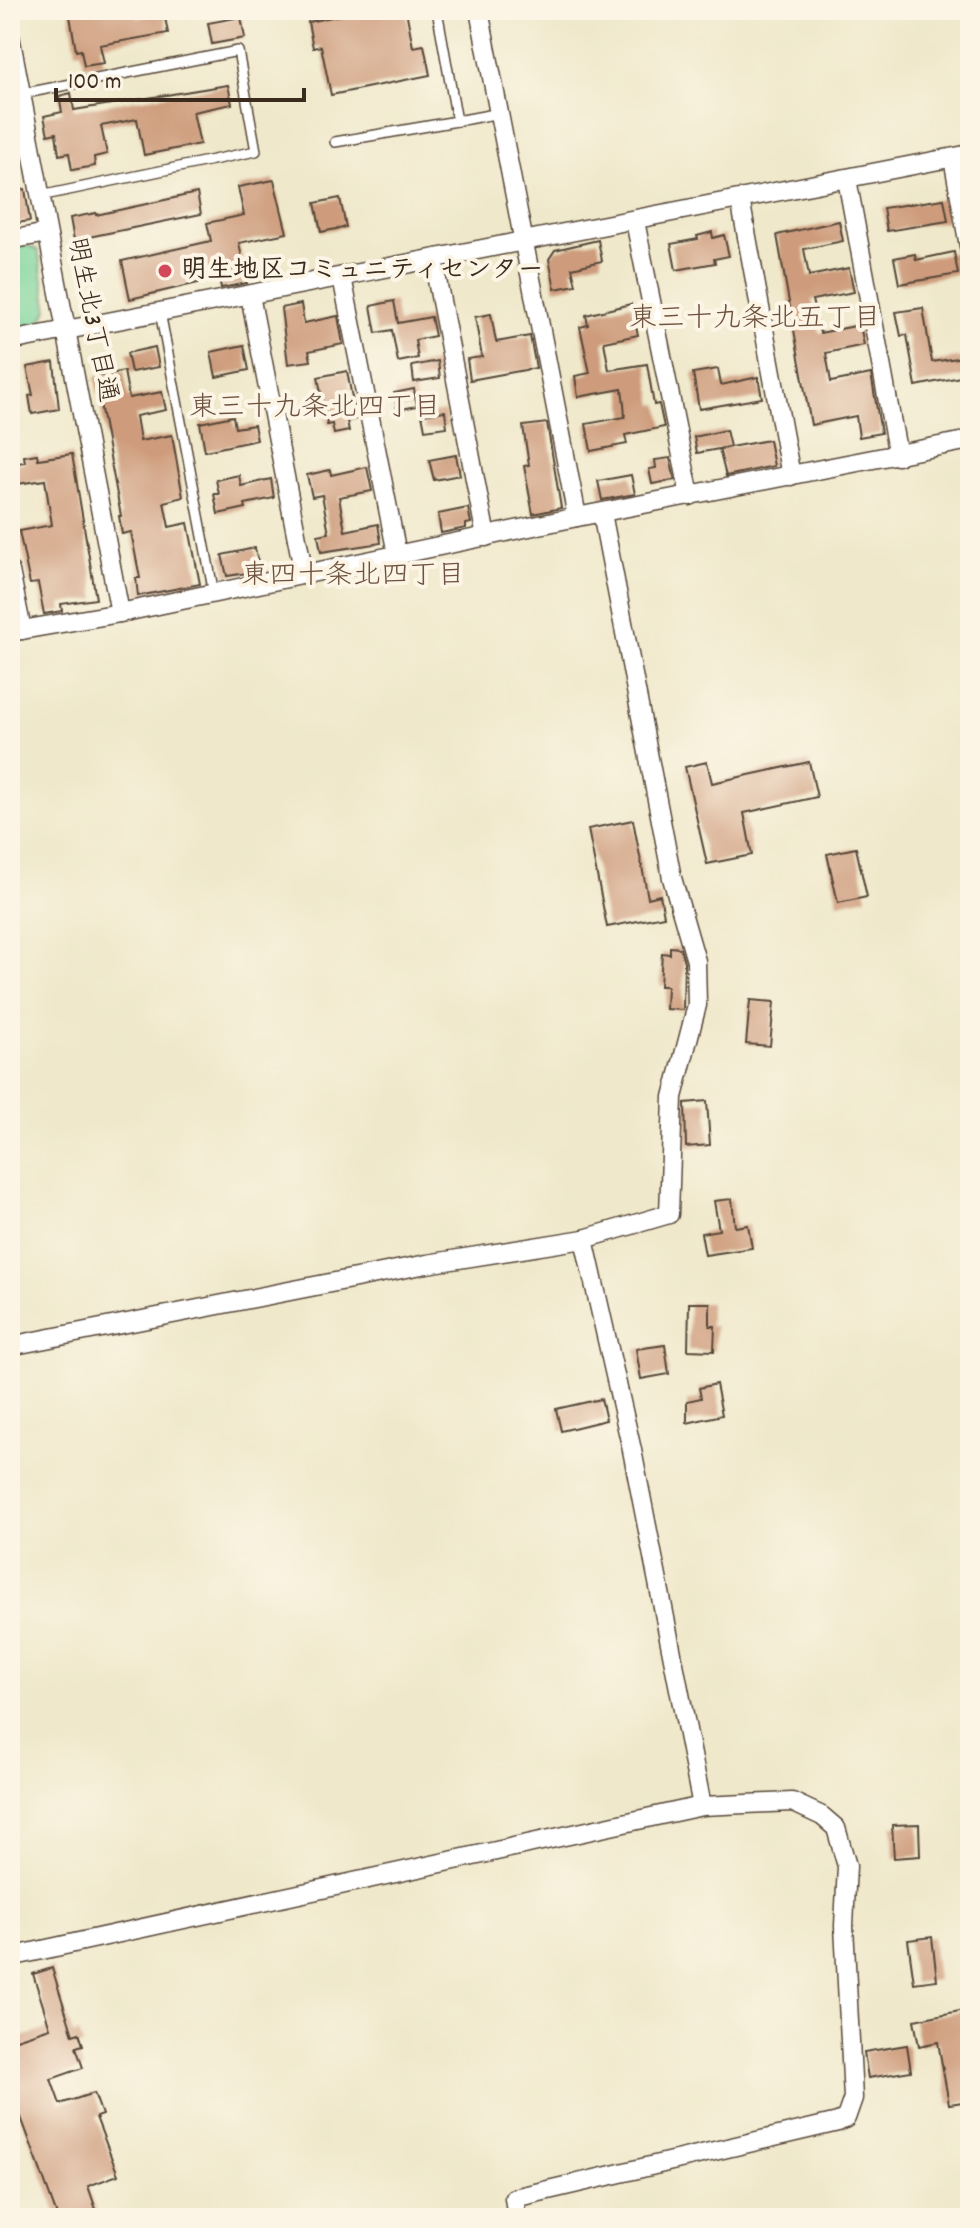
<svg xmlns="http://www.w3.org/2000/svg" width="980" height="2228" viewBox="0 0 980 2228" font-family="Dekko,'Klee One',sans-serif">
<rect width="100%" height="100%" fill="#fcf5e5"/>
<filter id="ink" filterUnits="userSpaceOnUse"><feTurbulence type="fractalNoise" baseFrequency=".0125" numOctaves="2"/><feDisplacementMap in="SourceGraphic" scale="16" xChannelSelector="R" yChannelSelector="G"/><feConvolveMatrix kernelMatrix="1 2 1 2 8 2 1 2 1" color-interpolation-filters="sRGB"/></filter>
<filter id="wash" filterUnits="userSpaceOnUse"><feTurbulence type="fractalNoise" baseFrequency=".006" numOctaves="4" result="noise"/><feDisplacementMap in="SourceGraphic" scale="32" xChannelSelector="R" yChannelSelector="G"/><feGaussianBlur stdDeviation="1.8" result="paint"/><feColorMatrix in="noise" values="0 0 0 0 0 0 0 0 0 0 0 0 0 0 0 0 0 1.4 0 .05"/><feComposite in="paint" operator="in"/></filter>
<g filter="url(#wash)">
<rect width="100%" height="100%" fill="#efe8ca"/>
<polygon fill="#7ad49b" stroke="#5a7f5c" stroke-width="2" points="26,245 38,250 48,310 39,323 10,329 10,248"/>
<g id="blocks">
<g fill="#ce9c7d">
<polygon points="69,10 135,10 137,18 164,12 168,33 100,45 104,63 84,66 81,50 76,51"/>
<polygon points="365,10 406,10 413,47 424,45 430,75 331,95 321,46 313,48 308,22"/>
<polygon points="241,17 245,38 212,44 208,23"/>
<polygon points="228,85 232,104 193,112 200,144 144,155 137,119 101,126 107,154 94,157 95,166 72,170 69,153 59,155 56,133 48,135 44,116 62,112 59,96 71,93 74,110"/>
<polygon points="274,180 287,233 239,243 247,283 221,288 219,278 130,299 122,261 211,241 207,223 244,215 238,187"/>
<polygon points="25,189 30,221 10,224 10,191"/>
<polygon points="197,193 201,214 74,240 70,218 96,213 96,215"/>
<polygon points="340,198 346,227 321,232 315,203"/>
<polygon points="944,199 948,221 887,231 883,208"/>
<polygon points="839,221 843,241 804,249 809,276 849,268 854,292 812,300 820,333 860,325 864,345 826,353 831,382 871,374 881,433 859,437 856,416 811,425 777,235"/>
<polygon points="712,232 713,238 724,235 729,256 714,259 715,263 676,270 671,244 698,239 697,236"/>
<polygon points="598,240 602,261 572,268 576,285 555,289 549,259 555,250"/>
<polygon points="954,252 958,274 899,284 894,258 915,254 916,260"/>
<polygon points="394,301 398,323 431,317 435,336 415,340 418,358 398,362 392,330 376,333 371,306"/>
<polygon points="301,304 304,323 338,316 343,344 309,351 311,361 288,364 281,308"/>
<polygon points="631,304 638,335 604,342 609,370 647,364 654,405 659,404 664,427 625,435 627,444 591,451 586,424 625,417 624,404 622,389 578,397 575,376 590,373 580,327 588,325 586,315"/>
<polygon points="923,308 932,362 970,356 970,375 916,386 907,335 901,336 896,312"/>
<polygon points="491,314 496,342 530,336 536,368 470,380 467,359 482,357 475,317"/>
<polygon points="244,345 249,370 216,377 211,352"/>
<polygon points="155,347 159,367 131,372 127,353"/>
<polygon points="438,361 440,378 414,382 412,366"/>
<polygon points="54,362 59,409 32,414 29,396 33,395 27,367"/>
<polygon points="718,369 721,385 758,377 762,398 699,409 693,373"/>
<polygon points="124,371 129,398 162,392 166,410 136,416 140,441 172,435 183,497 164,502 169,527 188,523 200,584 138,596 136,578 140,578 131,532 122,534 119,516 121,516 95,377"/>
<polygon points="347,371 356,419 347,421 349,431 334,434 332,424 327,425 318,377"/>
<polygon points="414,389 417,406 397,410 394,393"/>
<polygon points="445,411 447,427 425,430 422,414"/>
<polygon points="233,416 235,428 254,425 257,440 205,451 200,423"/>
<polygon points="547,423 561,508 533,514 524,466 529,465 523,426"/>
<polygon points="726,430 730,447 697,453 694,437"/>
<polygon points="769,440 774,466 726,476 719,449"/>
<polygon points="37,454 38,459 72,454 96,599 61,604 62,611 44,614 38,583 30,584 19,531 52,525 45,480 10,485 10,464 25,462 24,456"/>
<polygon points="456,455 460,475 434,480 429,460"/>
<polygon points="670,458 675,480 652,484 649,469 656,468 655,460"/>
<polygon points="367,467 372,491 339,497 345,531 378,524 381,543 321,552 318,535 329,533 322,495 312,497 307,475 330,470 331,475"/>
<polygon points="239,475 241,486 271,479 274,498 245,504 246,508 218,514 214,494 219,494 216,480"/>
<polygon points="631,475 635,494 602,500 598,481"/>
<polygon points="468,508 471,523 466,524 466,528 441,533 438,514"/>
<polygon points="255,548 260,571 227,576 222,555"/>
<polygon points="707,762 712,783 809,762 817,797 744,813 752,855 707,864 685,767"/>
<polygon points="633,820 648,898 660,895 664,916 607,927 588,829"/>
<polygon points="856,848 867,897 838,903 827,854"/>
<polygon points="670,947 680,948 684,962 683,1010 666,1009 667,986 660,986 662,953 670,954"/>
<polygon points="750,1000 774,1002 770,1046 746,1044"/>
<polygon points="707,1101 710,1145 686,1147 685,1103"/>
<polygon points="732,1199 735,1227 748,1225 752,1248 705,1255 701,1233 719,1230 714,1201"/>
<polygon points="689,1303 710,1303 710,1326 715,1326 714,1351 688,1350"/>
<polygon points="665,1345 669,1374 641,1379 636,1349"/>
<polygon points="716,1384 722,1415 687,1423 687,1401 701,1398 699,1388"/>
<polygon points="601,1399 606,1420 561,1431 556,1409"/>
<polygon points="919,1824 920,1856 894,1858 892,1825"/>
<polygon points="932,1937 937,1980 914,1983 908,1940"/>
<polygon points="52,1968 73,2035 79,2033 83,2045 76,2047 83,2068 51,2079 60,2104 94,2093 102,2115 96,2117 118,2175 88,2186 99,2218 58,2218 10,2087 10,2041 50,2028 33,1974"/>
<polygon points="970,2009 970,2101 949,2104 938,2042 919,2046 914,2020"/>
<polygon points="907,2045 911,2071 868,2078 864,2052"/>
</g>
</g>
</g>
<g filter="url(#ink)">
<use href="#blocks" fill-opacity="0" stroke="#564638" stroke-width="2"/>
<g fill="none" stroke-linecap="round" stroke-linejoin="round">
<defs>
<g id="lane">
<polyline points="437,10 457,121 500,113"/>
<polyline points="21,94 238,51 256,151 40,196"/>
<polyline points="335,142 457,121"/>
<polyline points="160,312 214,594"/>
</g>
<g id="street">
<polyline points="479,10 577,517"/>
<polyline points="10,36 120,613"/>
<polyline points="953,158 970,252"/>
<polyline points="847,179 898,456"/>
<polyline points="740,199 791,476"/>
<polyline points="635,221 690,496"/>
<polyline points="10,240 47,233"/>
<polyline points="433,259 486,537"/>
<polyline points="342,277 397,554"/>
<polyline points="250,295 304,575"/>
<polyline points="10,341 970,154"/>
<polyline points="10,571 22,630"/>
<polyline points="10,632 120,613 577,517 970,440"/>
<polyline points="584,1239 632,1450 702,1806"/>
<polyline points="10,1346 427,1264 584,1239 669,1214 673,1097 697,1005 696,961 672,878 602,513"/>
<polyline points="10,1957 702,1806 792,1802 822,1816 836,1828 847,1866 844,1926 853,2098 846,2118 838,2122 514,2198 517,2218"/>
</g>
</defs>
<use href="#lane" stroke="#564638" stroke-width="12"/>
<use href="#street" stroke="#564638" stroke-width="21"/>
<use href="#lane" stroke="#fff" stroke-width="9"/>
<use href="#street" stroke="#fff" stroke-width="18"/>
</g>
</g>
<circle fill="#d1495b" stroke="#fcf5e5" stroke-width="3" cx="165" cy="271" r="8"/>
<g text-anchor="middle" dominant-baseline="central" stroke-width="8" stroke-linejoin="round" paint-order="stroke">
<g font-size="26" font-weight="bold" fill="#3b2a1e" stroke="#fcf5e5" text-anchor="start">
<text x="181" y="271">明生地区コミュニティセンター</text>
</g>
<g font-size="26" fill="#3b2a1e" stroke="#fcf5e5">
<text transform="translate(91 320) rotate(79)">明生北3丁目通</text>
</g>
<g font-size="28" fill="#6e523f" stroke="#fcf5e5">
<text x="755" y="321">東三十九条北五丁目</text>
<text x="315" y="410">東三十九条北四丁目</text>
<text x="353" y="578">東四十条北四丁目</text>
</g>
</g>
<rect width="980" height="2228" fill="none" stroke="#fcf5e5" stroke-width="40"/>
<path d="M56 88v12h248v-12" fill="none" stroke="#3b2a1e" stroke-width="4"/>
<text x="68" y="88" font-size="24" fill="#3b2a1e" stroke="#fcf5e5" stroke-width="6" paint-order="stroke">100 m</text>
</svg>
